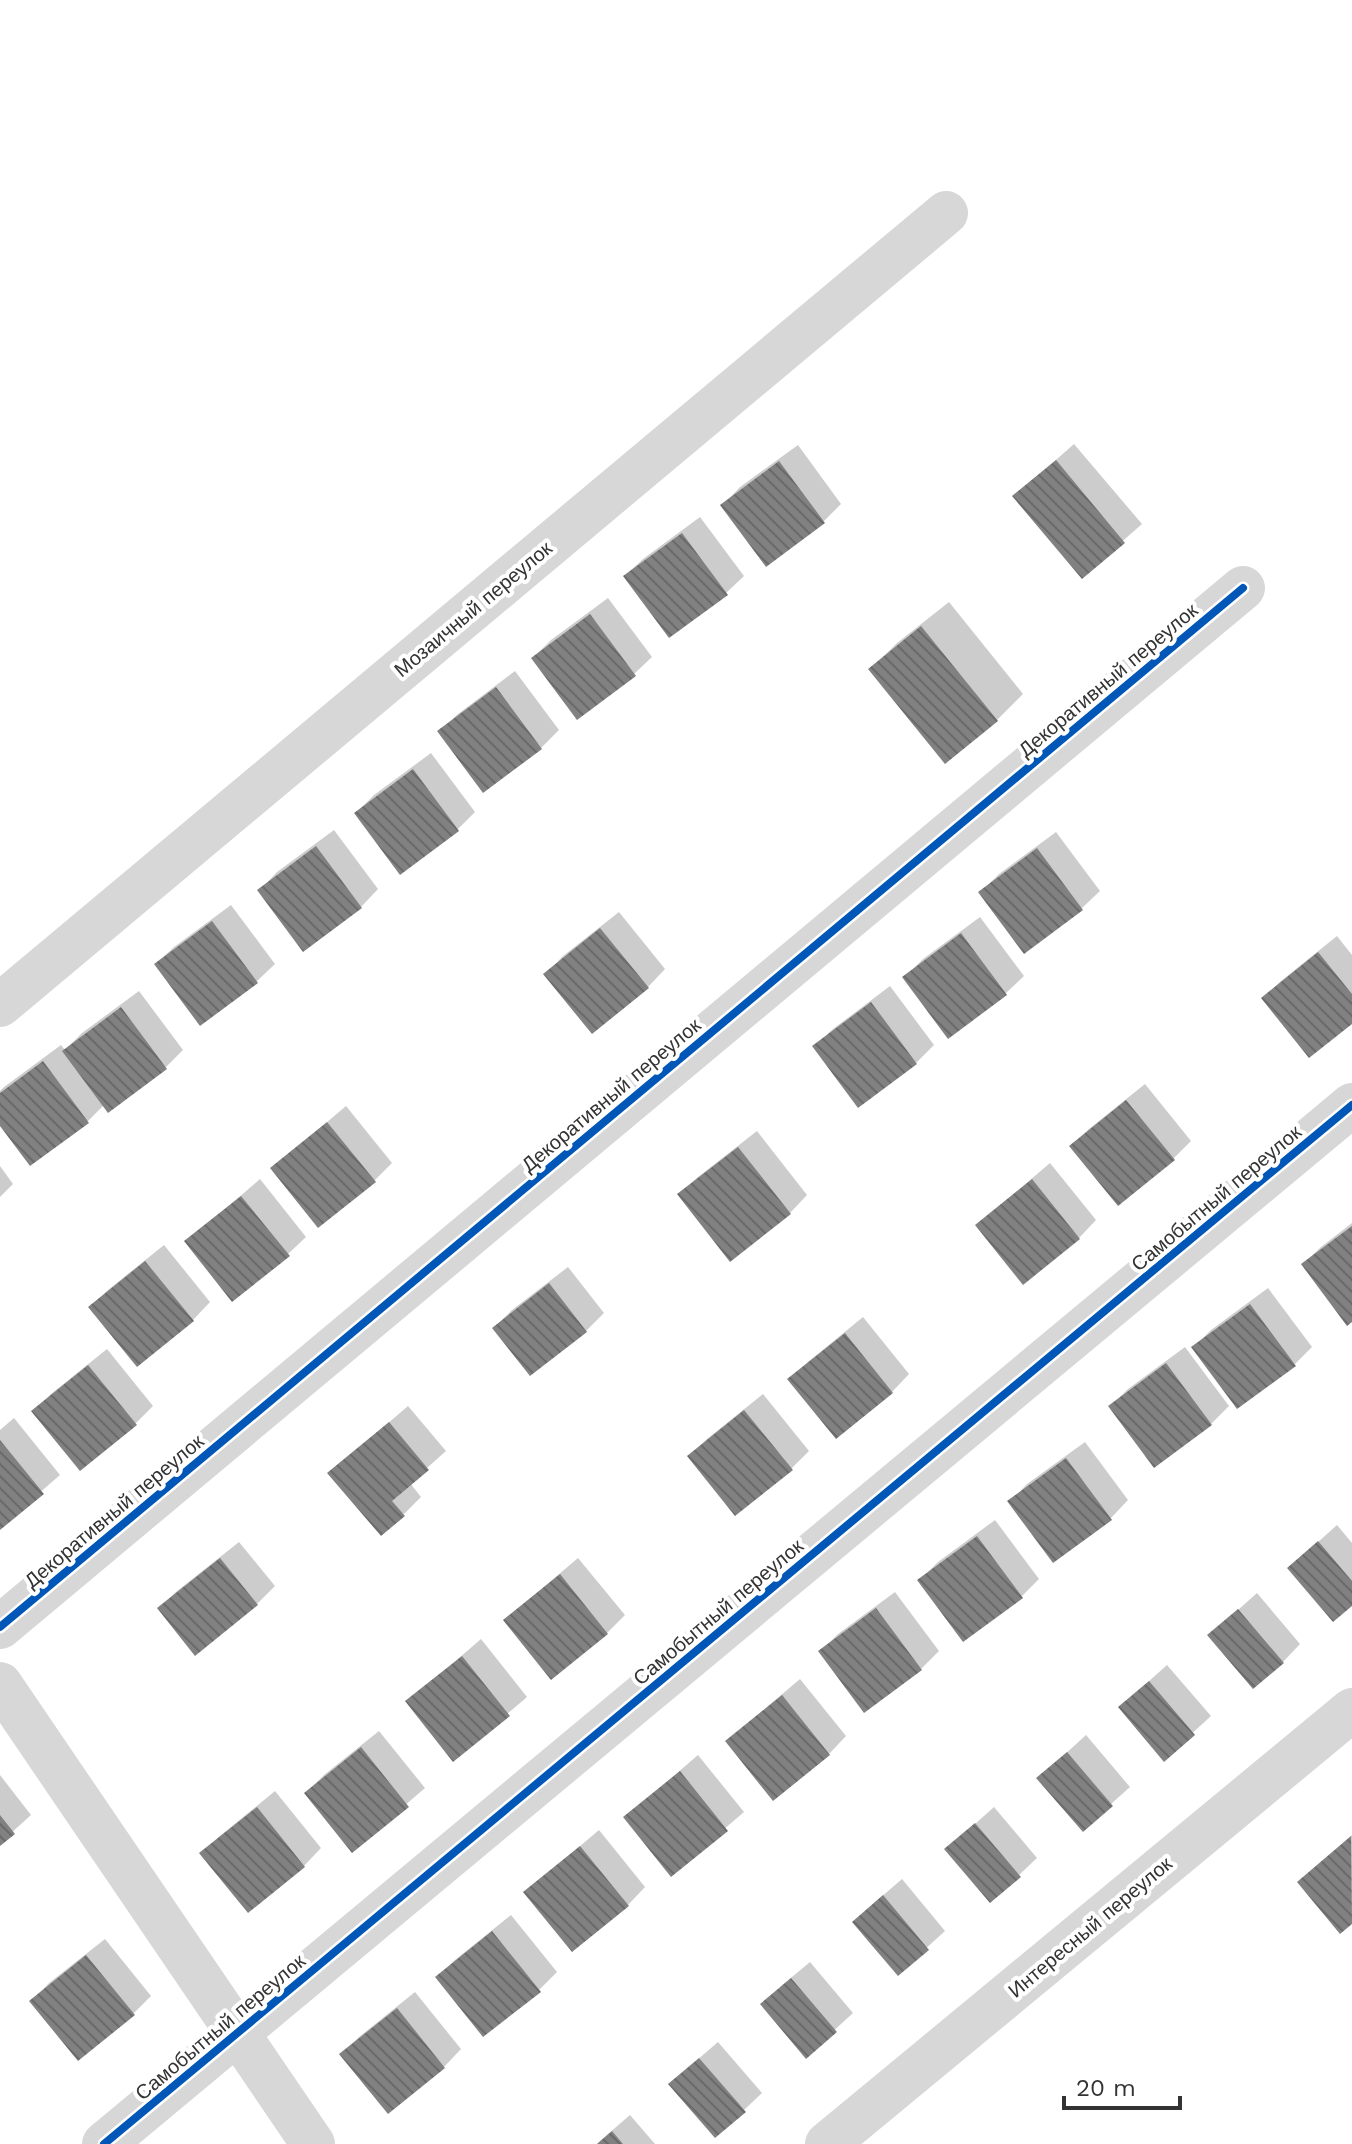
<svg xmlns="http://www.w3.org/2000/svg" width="1352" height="2144" viewBox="0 0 1352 2144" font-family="'Work Sans',sans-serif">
<defs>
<pattern id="building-back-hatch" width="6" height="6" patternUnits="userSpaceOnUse" patternTransform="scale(2)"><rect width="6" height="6" fill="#818181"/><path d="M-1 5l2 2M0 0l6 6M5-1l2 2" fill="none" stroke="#6a6a6a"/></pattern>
</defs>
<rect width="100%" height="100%" fill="#fff"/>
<g fill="#0003">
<polygon points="1074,444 1142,524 1083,576 1015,496"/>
<polygon points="798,445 841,504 824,521 723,505 740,487"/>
<polygon points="700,517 744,576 726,593 625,576 643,559"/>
<polygon points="608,598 652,657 634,674 533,658 551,640"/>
<polygon points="949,602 1023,694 997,720 871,669 897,643"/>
<polygon points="515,671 559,730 541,748 440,731 458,714"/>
<polygon points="431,753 475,812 457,830 356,813 374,795"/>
<polygon points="334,830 378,889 361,907 260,890 277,872"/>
<polygon points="1056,832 1100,891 1082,908 1025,951 981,892 999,874"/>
<polygon points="231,905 275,964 257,981 200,1023 156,964 174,947"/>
<polygon points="619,912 665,969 648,987 546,974 563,956"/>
<polygon points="980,917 1024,976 1006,993 949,1036 905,977 923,959"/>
<polygon points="1337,936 1352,955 1352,1021 1263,998 1281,981"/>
<polygon points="890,986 934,1045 916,1063 859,1105 815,1046 833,1029"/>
<polygon points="139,991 183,1050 165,1068 104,1105 87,1122 0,1123 0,1091 4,1087 61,1045 65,1050 82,1033"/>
<polygon points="1145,1084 1191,1141 1173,1159 1072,1146 1089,1129"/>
<polygon points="346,1106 392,1163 374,1181 273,1168"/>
<polygon points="757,1131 807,1195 790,1213 680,1194 698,1177"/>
<polygon points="1050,1163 1096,1220 1079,1238 977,1225"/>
<polygon points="0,1166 13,1184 0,1197"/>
<polygon points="260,1179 306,1237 288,1254 187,1242"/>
<polygon points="1352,1223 1352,1319 1303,1264 1321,1247"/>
<polygon points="164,1245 210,1302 193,1320 91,1307 108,1290"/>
<polygon points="568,1267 604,1313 586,1331 530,1374 494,1328 512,1310"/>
<polygon points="1268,1288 1312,1347 1295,1364 1194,1347 1211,1330"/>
<polygon points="863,1317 909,1374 892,1392 790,1379 808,1362"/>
<polygon points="1185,1347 1229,1406 1211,1424 1154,1466 1110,1407 1128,1389"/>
<polygon points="107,1349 153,1406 135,1424 34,1411 51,1394"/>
<polygon points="763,1394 809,1451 791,1469 690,1456 707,1439"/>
<polygon points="408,1406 446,1451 410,1483 421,1497 404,1514 330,1473"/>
<polygon points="14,1418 60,1475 0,1527 0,1430"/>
<polygon points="1085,1442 1128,1500 1111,1518 1054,1561 1010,1502 1027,1484"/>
<polygon points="995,1520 1039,1579 1021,1597 920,1580 938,1562"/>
<polygon points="1337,1525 1352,1543 1352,1603 1289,1568"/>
<polygon points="239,1542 275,1586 257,1604 195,1653 159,1608 177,1591"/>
<polygon points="578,1558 625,1615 607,1633 551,1677 505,1620"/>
<polygon points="895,1592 939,1651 921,1669 820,1652 838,1634"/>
<polygon points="1257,1593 1300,1644 1283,1662 1210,1635"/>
<polygon points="481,1639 527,1697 454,1759 408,1702"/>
<polygon points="1167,1665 1211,1716 1164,1759 1120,1707"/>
<polygon points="800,1679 846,1736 829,1754 727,1741"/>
<polygon points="379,1731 425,1788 353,1850 306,1793 324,1775"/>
<polygon points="1086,1735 1130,1787 1083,1829 1039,1778"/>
<polygon points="698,1755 744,1812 672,1874 626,1817"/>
<polygon points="0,1775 31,1815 0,1843"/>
<polygon points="275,1791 321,1848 304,1866 202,1853 220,1836"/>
<polygon points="994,1807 1037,1858 1019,1875 947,1849"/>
<polygon points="599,1830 645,1887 628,1905 526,1892"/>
<polygon points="1352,1835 1352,1921 1341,1931 1299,1882"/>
<polygon points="902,1879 945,1931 899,1973 873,1904"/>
<polygon points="511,1915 557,1972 539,1990 438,1977 455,1960"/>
<polygon points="105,1939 151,1996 133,2014 32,2001 49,1983"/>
<polygon points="810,1962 853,2013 806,2056 780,1987"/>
<polygon points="415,1992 461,2049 444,2067 342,2054 359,2037"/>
<polygon points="718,2042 762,2093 744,2110 689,2067"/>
<polygon points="630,2115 655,2144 597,2144 601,2140"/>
</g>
<g fill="url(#building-back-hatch)">
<polygon points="1056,460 1125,543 1082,579 1012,496"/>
<polygon points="779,461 825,523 766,567 720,505"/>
<polygon points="682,533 728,595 669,638 623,576"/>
<polygon points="590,614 636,676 577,720 531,658"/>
<polygon points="921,626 998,721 945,764 868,669"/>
<polygon points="496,687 542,749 483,793 437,731"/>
<polygon points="413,769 459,831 400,875 354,813"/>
<polygon points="316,846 362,908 303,952 257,890"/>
<polygon points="1037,848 1083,910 1024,954 978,892"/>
<polygon points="212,921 258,983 200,1026 154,964"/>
<polygon points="600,928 649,988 592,1034 543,974"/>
<polygon points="961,933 1007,995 948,1039 902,977"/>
<polygon points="1318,952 1352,994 1352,1024 1309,1058 1261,998"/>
<polygon points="871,1002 917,1064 858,1108 812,1046"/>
<polygon points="121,1007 167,1069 108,1113 62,1051"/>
<polygon points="43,1061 89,1123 30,1166 0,1126 0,1093"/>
<polygon points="1126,1100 1175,1160 1118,1206 1069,1146"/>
<polygon points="327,1122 376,1182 318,1228 270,1168"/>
<polygon points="738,1147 791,1214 730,1262 677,1194"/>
<polygon points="1032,1179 1080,1239 1023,1285 975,1225"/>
<polygon points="241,1196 290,1256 232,1302 184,1241"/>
<polygon points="1352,1226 1352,1322 1347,1326 1301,1264"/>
<polygon points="145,1261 194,1321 137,1367 88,1307"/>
<polygon points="549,1283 587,1332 530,1376 492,1328"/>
<polygon points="1250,1304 1296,1366 1237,1409 1191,1347"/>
<polygon points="845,1333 893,1393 836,1439 787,1379"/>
<polygon points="1166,1363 1212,1425 1154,1468 1108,1406"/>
<polygon points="88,1365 137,1425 80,1471 31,1411"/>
<polygon points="744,1410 793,1470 735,1516 687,1456"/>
<polygon points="389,1422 429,1470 392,1501 405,1516 381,1536 327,1473"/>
<polygon points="0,1440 44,1494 0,1530"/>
<polygon points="1066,1458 1112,1520 1053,1563 1007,1501"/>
<polygon points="977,1536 1023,1598 963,1642 917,1580"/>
<polygon points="1318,1541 1352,1581 1352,1606 1333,1622 1287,1568"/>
<polygon points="220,1558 258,1605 195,1656 157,1608"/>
<polygon points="560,1574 608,1634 551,1680 503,1620"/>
<polygon points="876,1608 922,1670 864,1713 818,1651"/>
<polygon points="1238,1609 1284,1663 1253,1689 1207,1635"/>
<polygon points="462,1656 510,1716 453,1762 405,1701"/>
<polygon points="1149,1681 1195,1735 1164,1762 1118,1707"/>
<polygon points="782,1695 830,1755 773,1801 725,1741"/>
<polygon points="361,1747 409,1807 352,1853 304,1793"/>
<polygon points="1067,1752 1113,1806 1083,1832 1036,1778"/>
<polygon points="680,1771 728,1831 671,1877 623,1817"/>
<polygon points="257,1807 305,1867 248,1913 199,1853"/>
<polygon points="0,1815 15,1834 0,1846"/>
<polygon points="975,1823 1021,1877 990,1903 944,1849"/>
<polygon points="1351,1836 1352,1924 1340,1934 1297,1882"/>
<polygon points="580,1846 629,1906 572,1952 523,1892"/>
<polygon points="883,1895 929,1950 898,1976 852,1922"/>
<polygon points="492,1931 541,1992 483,2037 435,1977"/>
<polygon points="86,1955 135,2015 78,2061 29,2001"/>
<polygon points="791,1978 837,2032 806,2059 760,2004"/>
<polygon points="397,2008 445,2068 388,2114 339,2054"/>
<polygon points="699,2058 746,2112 715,2138 668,2084"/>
<polygon points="612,2131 623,2144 597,2144"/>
</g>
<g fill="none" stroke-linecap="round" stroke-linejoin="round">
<g stroke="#d7d7d7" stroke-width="44">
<polyline points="0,1005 946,213"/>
<polyline points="0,1627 1243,588"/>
<polyline points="0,1684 313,2144"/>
<polyline points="104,2144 1352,1105"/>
<polyline points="827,2144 1352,1710"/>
</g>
<defs>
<g id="cycleway">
<polyline points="0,1627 1243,588"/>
<polyline points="104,2144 1352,1105"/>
</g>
</defs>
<use href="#cycleway" stroke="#fff" stroke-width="13"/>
<use href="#cycleway" stroke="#0057b8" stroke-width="8"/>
</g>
<g text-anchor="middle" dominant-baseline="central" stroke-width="8" stroke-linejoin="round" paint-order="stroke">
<g font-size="20" fill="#333" stroke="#fff">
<text transform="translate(473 609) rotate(-40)">Мозаичный переулок</text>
<text transform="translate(1108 680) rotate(-40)">Декоративный переулок</text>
<text transform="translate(611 1095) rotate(-40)">Декоративный переулок</text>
<text transform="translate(1216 1198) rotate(-40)">Самобытный переулок</text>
<text transform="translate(114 1511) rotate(-40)">Декоративный переулок</text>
<text transform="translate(718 1612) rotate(-40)">Самобытный переулок</text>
<text transform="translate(1090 1927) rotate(-40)">Интересный переулок</text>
<text transform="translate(220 2027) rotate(-40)">Самобытный переулок</text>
</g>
</g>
<path d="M1064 2096v12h116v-12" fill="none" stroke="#333333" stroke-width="4"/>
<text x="1076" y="2096" font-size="24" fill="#333333" stroke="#ffffff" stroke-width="6" paint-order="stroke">20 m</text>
</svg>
